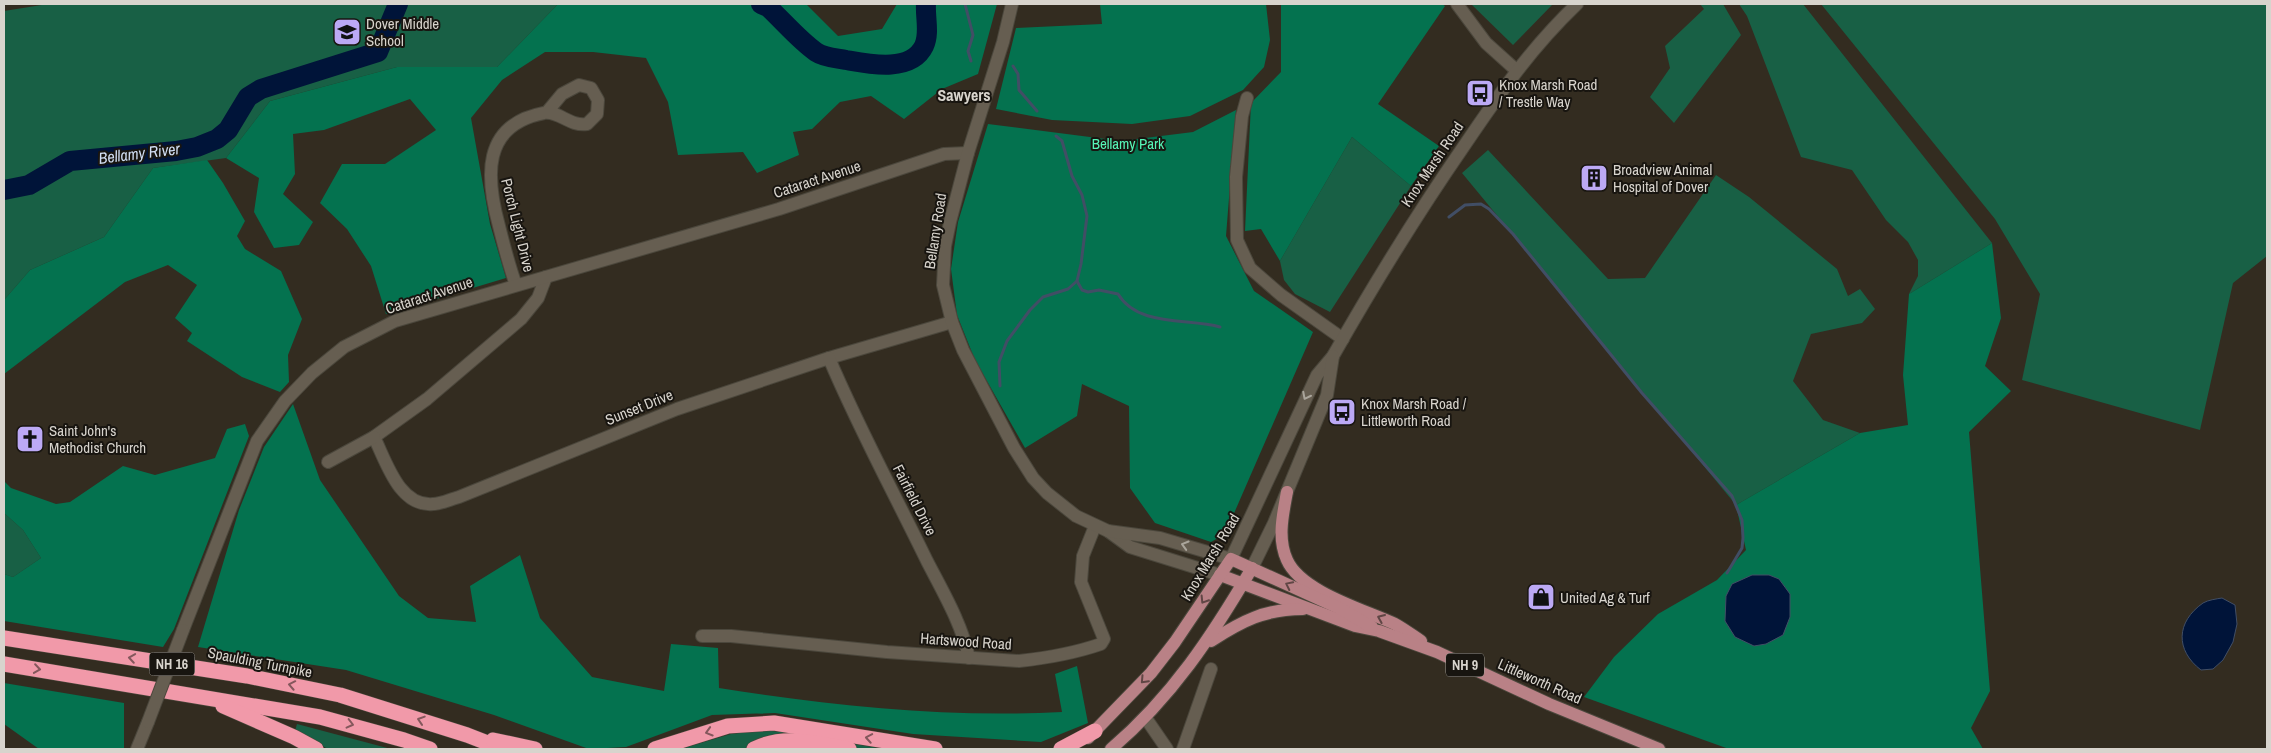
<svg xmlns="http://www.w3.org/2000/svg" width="2271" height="753" viewBox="0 0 2271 753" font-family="'Archivo Narrow',sans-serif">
<rect width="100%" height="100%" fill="#332c20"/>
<g fill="#186045">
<polygon points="48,4 558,4 497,67 397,67 270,101 226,158 153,168 104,237 30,270 4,300 4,11"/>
<polygon points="1471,4 1553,4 1513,45"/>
<polygon points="1700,4 1723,4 1741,35 1674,123 1650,97 1670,68 1665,46 1704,9"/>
<polygon points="1739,4 1803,4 1992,243 1909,294 1918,276 1918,260 1908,242 1886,220 1852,170 1801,157 1747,16"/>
<polygon points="1821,4 2267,4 2267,256 2233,283 2200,430 2022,380 2040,294 1995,219"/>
<polygon points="1352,137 1411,186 1330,312 1295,294 1284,280 1280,261"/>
<polygon points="1488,150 1608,279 1645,278 1716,175 1749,197 1837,269 1848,296 1860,289 1875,309 1862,323 1811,334 1793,381 1823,420 1860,433 1736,505 1462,173"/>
<polygon points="4,513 23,530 41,558 13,577 4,574"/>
<polygon points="297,724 391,749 328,749 295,731"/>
<polygon points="762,730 792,733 884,749 862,749 791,737 748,749 680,749 731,734"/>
</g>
<g fill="#04724f">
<polygon points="558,4 806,4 838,36 882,29 897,4 997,4 978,74 942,89 904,119 871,96 840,102 812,129 793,132 799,155 757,173 743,152 678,155 668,102 646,58 593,52 545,52 502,80 471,118 490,224 506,278 386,314 371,266 347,229 320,203 342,164 385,164 436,130 410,99 324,130 293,134 295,174 283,194 313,222 299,245 274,248 254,212 259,178 226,158 270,101 397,67 497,67"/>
<polygon points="1100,4 1266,4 1270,40 1264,67 1243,90 1190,116 1132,124 1052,120 996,109 1016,28 1102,24"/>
<polygon points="1281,4 1442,4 1445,6 1378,104 1439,146 1411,186 1352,137 1280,261 1261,229 1245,231 1251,103 1281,72"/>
<polygon points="1236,110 1226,236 1254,291 1313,332 1225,534 1211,542 1155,523 1130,488 1129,406 1082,384 1077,416 1025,448 975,360 957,315 951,269 958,222 988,124 1121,141 1193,132"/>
<polygon points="207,160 223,183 245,221 237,236 245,249 281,271 302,319 288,355 289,382 280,392 242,377 187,341 192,333 175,318 197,285 168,265 125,282 4,374 4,300 30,270 104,237 153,168"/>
<polygon points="1992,243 2001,318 1985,366 2011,391 1969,432 1990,691 1971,728 1983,749 1729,749 1584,697 1614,657 1658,614 1717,580 1746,550 1736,505 1860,433 1908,425 1903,375 1909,294"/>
<path d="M 293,404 L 320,480 L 399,596 L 428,618 L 476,622 L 470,586 L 520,555 L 540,618 L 592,677 L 664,691 L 671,644 L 718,648 L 719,688 C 832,706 948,718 1062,712 L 1055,674 L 1077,666 L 1088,723 L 1041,742 L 913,734 L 775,713 L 712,715 L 626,747 L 589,749 L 494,715 L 346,670 L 198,647 L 239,510 L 264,447 Z"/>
<polygon points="245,424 249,436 174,629 163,647 4,621 4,574 13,577 41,558 23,530 4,513 4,481 11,488 56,504 70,502 123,466 155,475 215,458 227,429"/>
<polygon points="4,683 124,703 124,749 39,749 4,724"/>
</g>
<g fill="#001439" stroke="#414e65">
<polygon points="1752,575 1769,575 1779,579 1790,594 1790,617 1783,635 1766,644 1754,646 1735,637 1725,621 1726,596 1732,584"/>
<path d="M 2222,598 L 2235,605 L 2237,624 L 2233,642 L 2223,660 L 2213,669 L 2201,670 C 2175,650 2176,622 2203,603 C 2208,600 2216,599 2222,598 Z"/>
</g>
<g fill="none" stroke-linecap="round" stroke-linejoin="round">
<g stroke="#414e65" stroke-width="3">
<polyline points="965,4 973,35 968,51 971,61"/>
<polyline points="1013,66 1018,74 1019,90 1037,111"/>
<polyline points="1449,217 1465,205 1481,204 1489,209 1513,234 1642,393 1732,496 1742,520 1743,538 1742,548 1727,573"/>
<path d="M 1077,281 L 1082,290 L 1088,292 L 1099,290 L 1118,294 C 1138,327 1187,318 1220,327"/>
<polyline points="1000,386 999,362 1007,341 1030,310 1043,297 1068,289 1077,281 1081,264 1087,216 1082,195 1072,176 1062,141 1056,136"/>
</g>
<g stroke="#001439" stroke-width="20">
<path d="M 761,4 L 768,7 C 783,21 800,41 816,52 C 825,58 837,58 846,60 C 869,64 911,73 924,46 C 930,33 925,17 926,4"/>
<polyline points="4,190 29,185 70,161 176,151 197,147 217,139 228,130 248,97 261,89 378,52 398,4"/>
</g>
<defs>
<g id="street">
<polyline points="1457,4 1486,43 1516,70"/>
<polyline points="1247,98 1242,116 1236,177 1237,240 1250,268 1281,295 1343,339"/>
<path d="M 546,277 L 538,298 L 521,319 L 427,399 L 374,437 C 386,461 399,507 433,504 C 441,504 451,499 459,497 L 677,409 L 829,358 L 952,322"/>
<path d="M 516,285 C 509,266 504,246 499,226 C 486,178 481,125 544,113 C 558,110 570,127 587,124 L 597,114 L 598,100 L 591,88 L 579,85 L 562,94 L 547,112"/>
<path d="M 829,358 C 858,427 894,493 927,561 C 943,592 962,624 969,658"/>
<polyline points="328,462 374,437"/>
<polyline points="183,630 257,441 285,401 312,373 344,347 395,321 779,209 944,154 968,153"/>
<path d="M 702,636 L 731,636 L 887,652 L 1019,661 C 1047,658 1075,653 1101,644 L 1104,639 L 1081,582 L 1083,556 L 1095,526"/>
<polyline points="1145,717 1167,749"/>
<polyline points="137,749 148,722"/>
<polyline points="1183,749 1211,669"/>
</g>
<g id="secondary">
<polyline points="1012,4 1003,42 968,153 950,222 945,246 943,285 952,322 963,350 1014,448 1033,478 1047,493 1076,516 1108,531 1130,547 1220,575"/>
<path d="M 1108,531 L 1160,538 L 1231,559 L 1317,375 L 1333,356 C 1374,284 1417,214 1464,146 C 1500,93 1530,49 1577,4"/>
<polyline points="1252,568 1274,523 1327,395 1333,356"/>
</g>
<g id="primary">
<path d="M 1287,492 C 1283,514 1277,538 1287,560 C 1301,592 1365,610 1395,624 C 1404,629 1412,635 1421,641"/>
<polyline points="1220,575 1355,626 1379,631 1437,652 1549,704 1659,749"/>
<path d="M 1211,641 C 1242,621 1265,609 1303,609"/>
<polyline points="1088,738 1151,673 1175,642 1231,559 1339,608 1372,627"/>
<path d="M 1111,749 C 1172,697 1212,636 1252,568"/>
</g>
<g id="highway">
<polyline points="4,638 247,676 340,695 467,735 503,749"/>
<polyline points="4,664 320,717 404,740 430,749"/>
<polyline points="223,706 294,737 316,749"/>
<polyline points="493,740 535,749"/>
<polyline points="655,749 728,726 774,723 935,749"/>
<path d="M 754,749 C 785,733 816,744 849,749"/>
<polyline points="1061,749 1095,731"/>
</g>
</defs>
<use href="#street" stroke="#4b473c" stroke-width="14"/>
<use href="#secondary" stroke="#4b473c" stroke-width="14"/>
<use href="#primary" stroke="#4b473c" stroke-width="14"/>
<use href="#highway" stroke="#4b473c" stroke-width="16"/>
<use href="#street" stroke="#665e51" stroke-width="12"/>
<use href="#secondary" stroke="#665e51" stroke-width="12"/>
<use href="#primary" stroke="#b98186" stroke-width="12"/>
<use href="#highway" stroke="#f199a9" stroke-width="15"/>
<defs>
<polyline id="street-bridge" points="148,722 183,630"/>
</defs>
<use href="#street-bridge" stroke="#4b473c" stroke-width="14" stroke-linecap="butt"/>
<use href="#street-bridge" stroke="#665e51" stroke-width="12"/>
</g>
<defs><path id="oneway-chevron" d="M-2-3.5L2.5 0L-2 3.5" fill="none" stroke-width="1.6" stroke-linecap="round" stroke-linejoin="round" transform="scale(1.25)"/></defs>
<g stroke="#aaa59b">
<use href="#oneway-chevron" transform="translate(1306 396) rotate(117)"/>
<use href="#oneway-chevron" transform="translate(1185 545) rotate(-164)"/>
</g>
<g stroke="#604645">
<use href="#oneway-chevron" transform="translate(1289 585) rotate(-154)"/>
<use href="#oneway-chevron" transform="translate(1204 600) rotate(122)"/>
<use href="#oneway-chevron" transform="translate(1381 618) rotate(-157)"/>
<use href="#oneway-chevron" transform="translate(1144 680) rotate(133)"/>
</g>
<g stroke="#84575c">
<use href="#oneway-chevron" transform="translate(132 658) rotate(-171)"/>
<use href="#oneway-chevron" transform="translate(37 669) rotate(8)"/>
<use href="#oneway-chevron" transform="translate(292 685) rotate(-169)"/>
<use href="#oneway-chevron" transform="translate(421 720) rotate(-162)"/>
<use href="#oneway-chevron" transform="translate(350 724) rotate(14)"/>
<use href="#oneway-chevron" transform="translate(709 732) rotate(163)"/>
<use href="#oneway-chevron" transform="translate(869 738) rotate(-170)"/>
</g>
<defs>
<symbol id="school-square" viewBox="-11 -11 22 22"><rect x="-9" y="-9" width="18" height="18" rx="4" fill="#bca9f5" stroke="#181510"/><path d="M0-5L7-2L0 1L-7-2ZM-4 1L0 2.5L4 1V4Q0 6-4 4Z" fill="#111"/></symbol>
<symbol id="bus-square" viewBox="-11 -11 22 22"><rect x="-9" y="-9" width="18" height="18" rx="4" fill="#bca9f5" stroke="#181510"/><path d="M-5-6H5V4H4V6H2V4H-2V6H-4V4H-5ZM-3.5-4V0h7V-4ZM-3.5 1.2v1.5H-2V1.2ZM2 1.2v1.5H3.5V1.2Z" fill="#111"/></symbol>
<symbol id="building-square" viewBox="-11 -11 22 22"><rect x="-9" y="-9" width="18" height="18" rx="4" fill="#bca9f5" stroke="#181510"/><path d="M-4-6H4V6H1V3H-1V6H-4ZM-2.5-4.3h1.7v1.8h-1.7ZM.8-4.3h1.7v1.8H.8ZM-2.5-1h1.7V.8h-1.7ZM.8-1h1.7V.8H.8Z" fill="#111"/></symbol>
<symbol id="church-square" viewBox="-11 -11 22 22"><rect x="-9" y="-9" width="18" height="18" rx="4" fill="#bca9f5" stroke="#181510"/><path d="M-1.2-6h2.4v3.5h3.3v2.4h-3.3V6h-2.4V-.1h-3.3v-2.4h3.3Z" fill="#111"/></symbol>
<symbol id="shop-square" viewBox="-11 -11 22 22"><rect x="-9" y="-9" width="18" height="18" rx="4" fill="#bca9f5" stroke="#181510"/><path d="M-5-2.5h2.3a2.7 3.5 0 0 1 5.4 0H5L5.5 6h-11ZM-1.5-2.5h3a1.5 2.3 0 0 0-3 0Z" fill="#111"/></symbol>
</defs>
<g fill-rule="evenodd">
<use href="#school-square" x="331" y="16" width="32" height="32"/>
<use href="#bus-square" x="1464" y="77" width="32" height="32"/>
<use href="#building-square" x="1578" y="162" width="32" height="32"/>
<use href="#bus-square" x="1326" y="396" width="32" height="32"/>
<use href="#church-square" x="14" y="423" width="32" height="32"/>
<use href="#shop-square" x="1525" y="581" width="32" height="32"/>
</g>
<g text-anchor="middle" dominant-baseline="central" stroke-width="4" stroke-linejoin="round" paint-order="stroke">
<g fill="#181510" stroke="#9e9b94" stroke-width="1">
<rect x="149.5" y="652.5" width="45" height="23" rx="4"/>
<rect x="1446" y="653.5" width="38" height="23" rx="4"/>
</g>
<g font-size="14" font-weight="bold" fill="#d8d4cd">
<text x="172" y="664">NH 16</text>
<text x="1465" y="665">NH 9</text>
</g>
<g font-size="15" fill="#d8d4cd" stroke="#181510" text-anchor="start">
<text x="366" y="23">Dover Middle<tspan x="366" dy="17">School</tspan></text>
<text x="1499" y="84">Knox Marsh Road<tspan x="1499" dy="17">/ Trestle Way</tspan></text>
<text x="1613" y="169">Broadview Animal<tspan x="1613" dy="17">Hospital of Dover</tspan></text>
<text x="1361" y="403">Knox Marsh Road /<tspan x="1361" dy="17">Littleworth Road</tspan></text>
<text x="49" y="430">Saint John's<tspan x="49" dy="17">Methodist Church</tspan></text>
<text x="1560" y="597">United Ag &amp; Turf</text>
</g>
<g font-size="15" fill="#56f5b7" stroke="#181510">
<text x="1128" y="143">Bellamy Park</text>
</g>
<g font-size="15" fill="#d8d4cd" stroke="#181510">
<text transform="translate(1432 164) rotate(-56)">Knox Marsh Road</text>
<text transform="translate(817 179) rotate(-18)">Cataract Avenue</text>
<text transform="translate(518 225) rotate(76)">Porch Light Drive</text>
<text transform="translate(935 231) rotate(-81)">Bellamy Road</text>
<text transform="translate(429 295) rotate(-18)">Cataract Avenue</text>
<text transform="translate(639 407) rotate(-22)">Sunset Drive</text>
<text transform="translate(915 500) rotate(63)">Fairfield Drive</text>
<text transform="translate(1210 557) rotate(-59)">Knox Marsh Road</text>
<text transform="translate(966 641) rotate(4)">Hartswood Road</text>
<text transform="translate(260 662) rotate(11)">Spaulding Turnpike</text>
<text transform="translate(1540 681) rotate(24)">Littleworth Road</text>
</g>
<g font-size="16" font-weight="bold" fill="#d8d4cd" stroke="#181510">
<text x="964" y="95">Sawyers</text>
</g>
<g font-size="16" font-style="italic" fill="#d1def3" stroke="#181510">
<text transform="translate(139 153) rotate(-7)">Bellamy River</text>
</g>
</g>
<rect width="2271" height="753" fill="none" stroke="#d8d4cd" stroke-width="10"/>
</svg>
